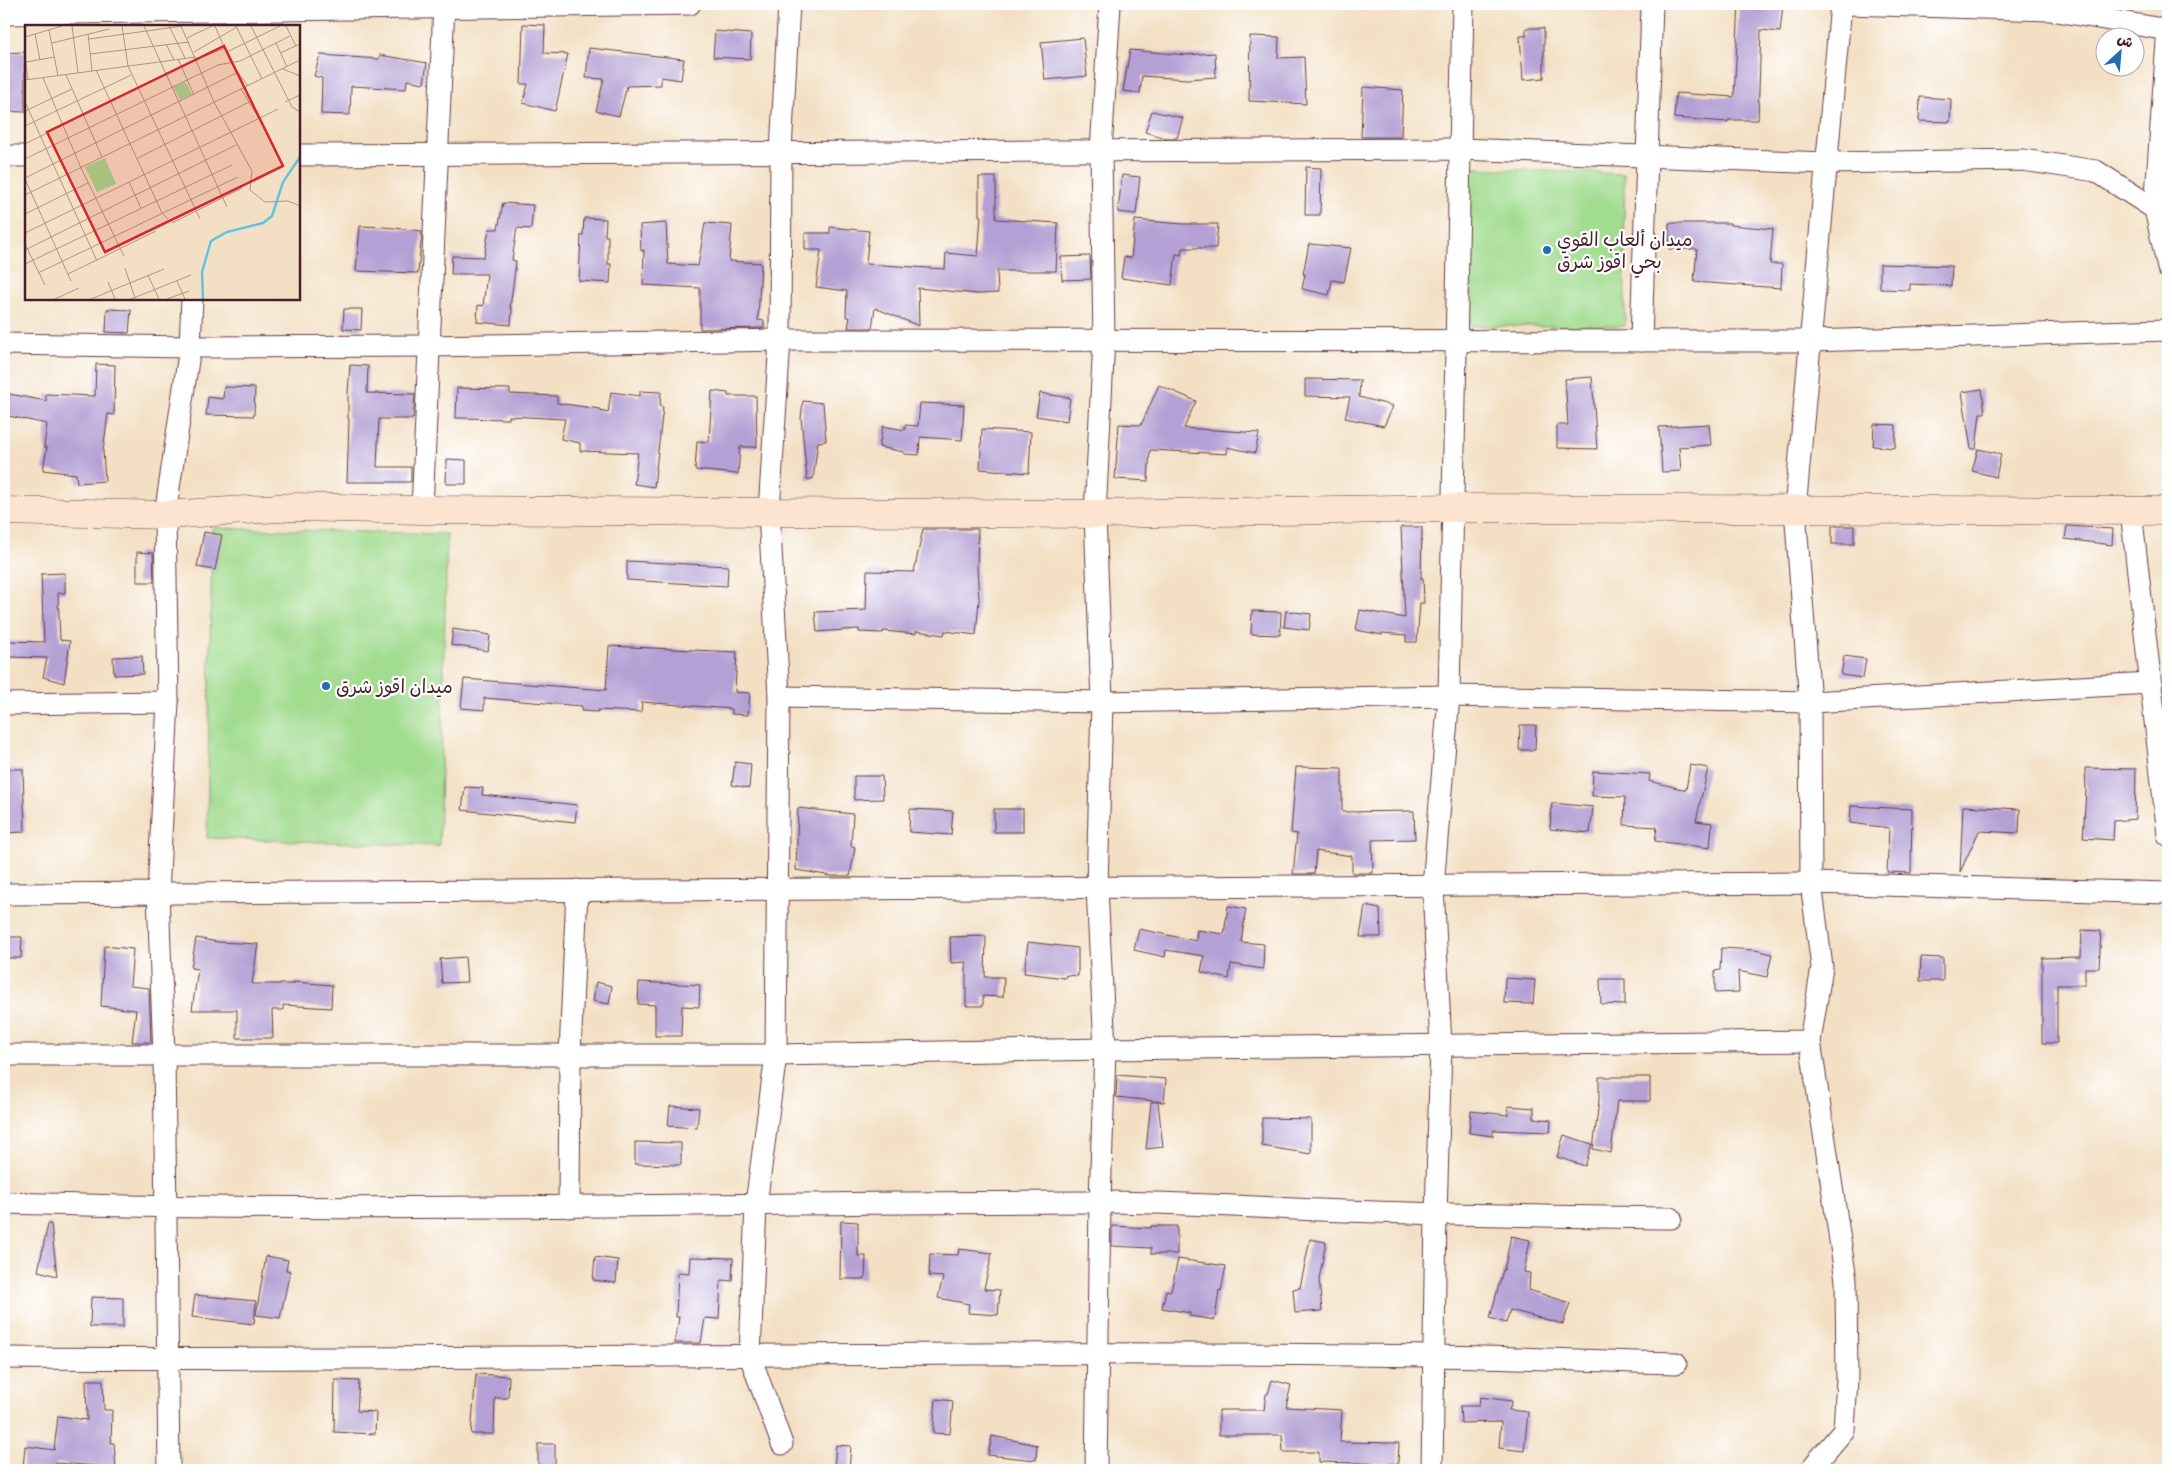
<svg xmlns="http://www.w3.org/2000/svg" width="2172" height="1474" viewBox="0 0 2172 1474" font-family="'Patrick Hand','Playpen Sans Arabic',sans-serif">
<rect width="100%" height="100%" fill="#fff"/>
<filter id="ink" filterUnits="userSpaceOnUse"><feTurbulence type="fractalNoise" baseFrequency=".02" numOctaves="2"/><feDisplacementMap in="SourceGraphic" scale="10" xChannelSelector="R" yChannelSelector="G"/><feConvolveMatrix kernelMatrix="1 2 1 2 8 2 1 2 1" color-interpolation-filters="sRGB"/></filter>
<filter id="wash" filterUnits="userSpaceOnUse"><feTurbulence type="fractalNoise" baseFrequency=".0096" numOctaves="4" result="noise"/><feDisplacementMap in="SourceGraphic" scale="20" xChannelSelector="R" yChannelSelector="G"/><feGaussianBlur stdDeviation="1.12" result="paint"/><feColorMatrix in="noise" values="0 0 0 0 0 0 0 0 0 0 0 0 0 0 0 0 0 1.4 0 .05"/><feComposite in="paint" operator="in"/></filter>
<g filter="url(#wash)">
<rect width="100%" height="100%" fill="#f3e0c4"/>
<g fill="#a1dc8f" stroke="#767e5d">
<polygon points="1470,168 1624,174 1625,326 1470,326"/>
<polygon points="212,528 447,534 439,846 207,838"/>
</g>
<g id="blocks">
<g fill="#b4a0d4">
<polygon points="1739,4 1783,5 1780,32 1761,30 1758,120 1728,120 1728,122 1674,118 1676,93 1734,97"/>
<polygon points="523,24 545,25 544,53 568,54 555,111 523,103 528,84 521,84"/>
<polygon points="1526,28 1544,28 1544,78 1523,80 1520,36 1526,36"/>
<polygon points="715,31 751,34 750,59 713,57"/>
<polygon points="1250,36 1279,37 1278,58 1304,57 1306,104 1249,101"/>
<polygon points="1083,38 1087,76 1045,80 1041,42"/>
<polygon points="589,48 684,59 681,80 661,77 661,85 627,86 619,116 596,111 604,79 586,78"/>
<polygon points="1130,50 1186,55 1215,53 1216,77 1187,79 1142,76 1140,93 1123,91"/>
<polygon points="25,52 25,112 4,111 4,53"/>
<polygon points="320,55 379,59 380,55 427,63 424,83 407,80 406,89 351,86 350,115 321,114 322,78 314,76"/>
<polygon points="1363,87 1403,90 1401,137 1361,137"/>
<polygon points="1920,97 1951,99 1950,122 1919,121"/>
<polygon points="1152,111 1183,118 1177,138 1166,138 1145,132"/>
<polygon points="1306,167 1321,168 1320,215 1305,215"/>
<polygon points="1122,175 1140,177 1136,214 1118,212"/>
<polygon points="979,177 996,177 996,219 1058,223 1056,271 997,271 998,293 978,294 918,288 919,326 875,308 872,328 848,328 850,317 846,317 847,291 816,287 821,250 805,250 805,233 830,233 830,227 869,231 866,264 945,269 946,253 978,256 981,216 979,216"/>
<polygon points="503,203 533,205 531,229 517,228 512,260 516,261 510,308 512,308 511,325 477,322 478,305 483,306 487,274 451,274 452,256 484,257 489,229 498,229"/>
<polygon points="584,218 606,219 605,236 608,236 608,264 611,264 610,283 579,281 581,235 583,235"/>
<polygon points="1135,220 1183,224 1218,224 1216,248 1182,248 1181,255 1176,254 1172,285 1121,278 1124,257 1131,258"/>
<polygon points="666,223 668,264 698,266 705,223 732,225 729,261 761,263 758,320 764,321 764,328 700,329 700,288 643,285 644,250 641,251 640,225"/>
<polygon points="1669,223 1730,223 1730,225 1773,229 1770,264 1782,264 1781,288 1694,282 1697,249 1669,249"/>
<polygon points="360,226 384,227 422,231 418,273 356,271"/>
<polygon points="1309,244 1351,248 1344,282 1332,280 1329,295 1302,289 1305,274 1303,274"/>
<polygon points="1090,256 1091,279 1062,280 1061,257"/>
<polygon points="1880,264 1952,266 1951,286 1910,284 1910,290 1880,289"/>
<polygon points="107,309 131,310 129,333 106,332"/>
<polygon points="344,309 362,309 361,330 343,329"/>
<polygon points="96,364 115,365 114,415 108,414 103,451 105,481 77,483 76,474 43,470 47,447 44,447 47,424 4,415 4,393 46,401 46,394 95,396"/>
<polygon points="350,365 368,366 367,393 415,394 413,419 379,419 377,467 411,467 411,482 347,482 349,419 348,419 348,393"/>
<polygon points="1592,377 1597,449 1557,448 1557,425 1568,425 1565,379"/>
<polygon points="1305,379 1360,380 1359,397 1393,406 1384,426 1345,418 1350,397 1305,396"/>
<polygon points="1159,385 1196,401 1184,428 1259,433 1255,453 1227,447 1227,454 1150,450 1148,481 1115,479 1119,424 1141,425"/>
<polygon points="224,387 255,388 254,416 206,415 208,397 223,399"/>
<polygon points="457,388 510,389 510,394 557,396 557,403 600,409 600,411 608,413 611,392 640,396 640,391 661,392 660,407 663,407 654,487 634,484 638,453 580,451 580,443 561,439 565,419 509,416 509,419 456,418"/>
<polygon points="1982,389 1985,413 1980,413 1976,449 1971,449 1962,392"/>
<polygon points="712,391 728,393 728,396 756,396 757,447 740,447 738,474 695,470 697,441 709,442"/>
<polygon points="1040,393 1070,398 1067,421 1036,416"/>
<polygon points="803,401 823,403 826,441 818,442 813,479 807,479 801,418"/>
<polygon points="920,403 964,405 962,440 920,437 919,455 904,454 904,452 879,447 883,426 905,430 905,425 918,426"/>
<polygon points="1709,424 1711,445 1679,447 1681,471 1662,472 1659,427"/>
<polygon points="1874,424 1896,425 1895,448 1873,446"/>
<polygon points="982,429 1031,432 1029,473 980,469"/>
<polygon points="1978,449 2001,454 1996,477 1972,471"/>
<polygon points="447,459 466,460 466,484 446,484"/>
<rect x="1832" y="526" width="22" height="18"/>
<polygon points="2067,526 2113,529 2112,545 2065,539"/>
<polygon points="1401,527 1422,527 1421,578 1423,578 1424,603 1420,603 1417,642 1406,642 1406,635 1382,633 1382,635 1356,630 1360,610 1405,618"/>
<polygon points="923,529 978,529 977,568 979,600 976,635 945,631 944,635 916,631 916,634 883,631 883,633 859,632 859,629 817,632 815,612 866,610 867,571 914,572"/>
<polygon points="204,532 222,535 215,570 197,567"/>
<polygon points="137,552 153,553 154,582 137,582"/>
<polygon points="627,561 728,566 727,586 627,580"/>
<polygon points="65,573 65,593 58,593 60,640 70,641 64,683 43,677 47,658 9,657 9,641 44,642 41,574"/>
<polygon points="1252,611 1281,612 1280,635 1251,634"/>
<polygon points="1286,611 1311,614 1309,630 1284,627"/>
<polygon points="453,629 490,635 488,651 451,645"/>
<polygon points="609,646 737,652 735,692 750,693 748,715 732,714 732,709 642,702 641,712 598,710 598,712 581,711 582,706 484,698 484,710 461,708 464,679 606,690"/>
<polygon points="142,656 143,674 114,675 113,657"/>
<polygon points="1844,656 1866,659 1863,678 1841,675"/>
<polygon points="1520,725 1536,725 1535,750 1519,750"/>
<polygon points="735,762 751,764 749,788 732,785"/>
<polygon points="1690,765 1708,768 1696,821 1712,823 1710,848 1655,841 1657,827 1624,825 1625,797 1592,796 1593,771 1650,774 1649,781 1686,790"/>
<polygon points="1296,767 1342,768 1342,812 1414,811 1415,839 1372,840 1373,873 1352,873 1352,856 1316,851 1314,874 1293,874 1297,834 1291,833"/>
<polygon points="2085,768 2136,769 2135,819 2114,821 2113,840 2083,838 2086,790"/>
<polygon points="4,769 23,769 25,832 4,833"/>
<polygon points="854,776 882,776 883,799 854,800"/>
<polygon points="465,787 483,788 482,795 577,805 575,822 462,810"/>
<polygon points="1552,803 1593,807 1590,833 1550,829"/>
<polygon points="1851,806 1912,809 1911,873 1887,872 1889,828 1850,823"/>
<polygon points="1963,806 2020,809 2019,833 1979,831 1960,872"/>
<polygon points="798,808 853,814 851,846 855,847 850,876 832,876 796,870"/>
<polygon points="910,809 953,811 951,835 909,832"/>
<rect x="994" y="809" width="29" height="23"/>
<polygon points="1228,906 1246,909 1241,942 1264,944 1263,969 1231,964 1229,979 1201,972 1204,956 1166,950 1165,957 1134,950 1139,929 1196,941 1197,930 1224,934"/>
<polygon points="1365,906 1380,909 1381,937 1360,937"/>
<polygon points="2082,930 2101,931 2099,968 2085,968 2085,985 2057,985 2057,1043 2042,1043 2042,958 2081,957"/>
<polygon points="986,936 985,977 1004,977 1003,997 983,996 983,1006 966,1006 966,962 951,963 950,937"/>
<polygon points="4,937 22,937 21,958 4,958"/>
<polygon points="196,938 218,942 258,944 252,984 294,984 294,982 332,985 331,1008 283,1005 283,1010 272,1010 273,1038 237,1038 237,1010 192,1010 198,969 191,968"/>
<polygon points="1028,942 1078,948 1078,976 1066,975 1065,978 1024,973"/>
<polygon points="104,946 133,949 130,986 149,988 151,1042 132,1042 136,1010 101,1006"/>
<polygon points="1721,948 1755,950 1772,954 1767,977 1738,971 1739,992 1715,993 1715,971 1720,970"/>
<polygon points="465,957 467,982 442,983 440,959"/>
<polygon points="1921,957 1943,958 1943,981 1920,981"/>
<polygon points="1505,978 1535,980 1533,1004 1504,1003"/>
<polygon points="1600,979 1625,979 1625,1005 1601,1004"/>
<polygon points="596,982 612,986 609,1004 593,1001"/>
<polygon points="639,982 700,985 699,1007 682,1006 681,1036 655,1036 655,1005 638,1004"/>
<polygon points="1117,1075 1166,1079 1164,1102 1116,1097"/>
<polygon points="1599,1077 1650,1077 1650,1101 1617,1101 1611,1153 1593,1149 1599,1101"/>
<polygon points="1151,1102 1158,1102 1163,1147 1146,1149"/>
<polygon points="670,1106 699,1108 697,1128 668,1126"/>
<polygon points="1508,1106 1534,1108 1534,1118 1551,1120 1550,1132 1493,1130 1493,1136 1469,1133 1471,1111 1508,1115"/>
<polygon points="1262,1118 1311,1119 1311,1154 1262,1146"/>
<polygon points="1564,1135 1592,1144 1585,1166 1557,1157"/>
<polygon points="635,1142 681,1143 681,1165 635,1164"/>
<polygon points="841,1221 858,1222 858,1256 866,1256 865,1279 840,1279"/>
<polygon points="48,1224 51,1224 57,1276 38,1271"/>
<polygon points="1112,1226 1151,1228 1151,1226 1177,1226 1177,1254 1151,1254 1151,1248 1112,1246"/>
<polygon points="1511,1236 1530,1240 1524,1272 1530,1273 1529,1290 1570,1303 1563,1324 1510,1310 1506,1323 1490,1318 1503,1270 1504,1270"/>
<polygon points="1310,1239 1326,1242 1319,1279 1322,1311 1295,1313 1293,1289 1300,1288"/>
<polygon points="959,1249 992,1253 984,1289 1000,1290 998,1315 968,1313 969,1304 938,1298 943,1277 929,1276 930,1254 958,1255"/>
<polygon points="266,1256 288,1260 286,1270 290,1271 280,1318 256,1315"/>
<polygon points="595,1257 618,1260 616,1283 593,1280"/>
<polygon points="690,1257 733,1258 732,1281 721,1280 719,1319 705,1318 701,1343 675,1343 679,1317 676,1317 678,1272 689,1273"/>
<polygon points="1178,1259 1226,1266 1221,1291 1219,1290 1215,1320 1190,1316 1190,1313 1162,1308 1166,1290 1171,1291"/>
<polygon points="195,1295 256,1301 254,1324 192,1317"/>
<polygon points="91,1297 123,1298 123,1327 90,1327"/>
<polygon points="476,1374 509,1376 508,1398 495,1398 494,1434 471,1434"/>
<polygon points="86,1380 103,1380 104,1410 112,1410 111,1443 114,1443 116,1468 101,1469 100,1466 56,1463 56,1470 23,1468 25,1446 54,1450 58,1416 87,1420"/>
<polygon points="335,1380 359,1381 357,1411 376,1412 375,1434 334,1432"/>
<polygon points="1272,1380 1291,1385 1286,1407 1342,1410 1340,1442 1399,1443 1398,1464 1319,1462 1319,1452 1283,1452 1282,1435 1219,1435 1219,1410 1264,1410 1266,1394 1268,1394"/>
<polygon points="1480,1397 1512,1401 1509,1410 1528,1412 1524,1451 1499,1448 1501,1422 1461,1423 1460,1406 1479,1406"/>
<polygon points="936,1399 953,1401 950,1434 933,1433"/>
<polygon points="992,1436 1037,1445 1036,1460 988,1455"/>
<rect x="538" y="1444" width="17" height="26"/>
<polygon points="836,1445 851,1446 849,1470 834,1470"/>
</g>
</g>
</g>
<g filter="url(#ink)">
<use href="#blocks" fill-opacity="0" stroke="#633c42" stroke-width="1"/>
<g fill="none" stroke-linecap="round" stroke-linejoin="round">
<defs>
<g id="street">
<polyline points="1847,4 2051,10 2168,30"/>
<polyline points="4,14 690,4"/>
<polyline points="2168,28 2155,209 2168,268"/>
<polyline points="299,155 1461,149 1826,163 2023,160 2096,171 2155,209 2168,211"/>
<polyline points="4,156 26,156"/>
<polyline points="1641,341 1652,4"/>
<polyline points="4,344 190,347 429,346 780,340 1810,341 2168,330"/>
<polyline points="422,510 444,4"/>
<polyline points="2131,511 2168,835"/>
<polyline points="779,697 1102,702 1449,696 1810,702 2150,683"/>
<polyline points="4,704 168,702"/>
<polyline points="4,894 1811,883 2168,893"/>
<polyline points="4,1055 776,1055 1105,1049 1810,1041"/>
<path d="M 4,1203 C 367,1214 730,1202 1093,1202 C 1177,1202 1261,1208 1345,1211 C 1454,1215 1562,1216 1671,1218"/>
<polyline points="569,1207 570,1054 577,890"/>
<path d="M 4,1358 C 480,1361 956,1349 1432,1356 C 1513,1357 1594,1361 1676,1363"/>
<polyline points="782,1444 750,1356 756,1204 776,1055 779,697 769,511 780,340 781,151 789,4"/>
<polyline points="169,1470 164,1055 158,893 168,702 165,515 190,347 192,299"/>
<polyline points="1096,1470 1100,1202 1105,1049 1097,888 1102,702 1095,514 1104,340 1101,151 1110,4"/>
<polyline points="1432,1470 1436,1214 1441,1046 1433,886 1449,696 1463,4"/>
<polyline points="1810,1470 1844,1430 1847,1379 1846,1280 1810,1041 1822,967 1811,883 1810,702 1795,510 1841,4"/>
</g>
<polyline id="secondary" points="4,511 165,515 295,507 422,510 1095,514 1452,508 2168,511"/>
</defs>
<use href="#street" stroke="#633c42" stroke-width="23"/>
<use href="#secondary" stroke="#633c42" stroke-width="29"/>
<use href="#street" stroke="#fff" stroke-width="21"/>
<use href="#secondary" stroke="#fde4d1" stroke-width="28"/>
</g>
</g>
<g fill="#1f6fb2" stroke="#fff" stroke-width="2">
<circle cx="1547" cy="250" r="5"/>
<circle cx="326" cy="686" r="5"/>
</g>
<g text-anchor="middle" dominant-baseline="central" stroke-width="4.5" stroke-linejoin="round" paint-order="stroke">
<g font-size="19" fill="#4a1f2b" stroke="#fff" text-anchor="start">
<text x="1557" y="239">ميدان ألعاب القوي<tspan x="1557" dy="22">بحي اقوز شرق</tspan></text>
<text x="336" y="686">ميدان اقوز شرق</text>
</g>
</g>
<g transform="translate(25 25)">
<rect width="275" height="275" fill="#f3e0c4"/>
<path d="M 161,57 L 167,69 L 155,75 L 148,62 ZM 80,133 L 91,159 L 72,167 L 60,142 Z" fill="#a1dc8f"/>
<path fill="none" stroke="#63c1e1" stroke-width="2.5" d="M 178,274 L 177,247 L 186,216 L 202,207 L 238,198 L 247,191 L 258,157 L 275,132"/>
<path fill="none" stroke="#af9387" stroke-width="1" d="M 47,1 L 53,48M 97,1 L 103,41 L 175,194M 119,1 L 202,182M 144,1 L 160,33M 156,1 L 189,77 L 227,146 L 225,165 L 240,177 L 263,176 L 275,181M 190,1 L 206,38 L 223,61M 211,1 L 237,54M 226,1 L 267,82 L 275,87M 261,1 L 271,21M 24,5 L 33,51M 10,9 L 15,35M 63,9 L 67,46M 0,12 L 37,1M 162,13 L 187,1M 64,14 L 157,1M 27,18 L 84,4M 251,18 L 262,42M 141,19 L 149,35M 169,27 L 212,2M 202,27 L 255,1M 255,28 L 275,19M 65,29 L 164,17M 0,31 L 3,55M 153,34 L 169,70M 172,34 L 200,23M 1,37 L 30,32M 258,44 L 275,51M 71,45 L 137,188 L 143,194M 41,50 L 77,132M 18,53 L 56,143 L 99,231M 0,55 L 171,32M 216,64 L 244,110M 0,77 L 72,236M 260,77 L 275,70M 0,86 L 47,64M 0,101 L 106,50M 0,119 L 141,49M 113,133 L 224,77M 0,134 L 193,40 L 215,36 L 265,11M 0,153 L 213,47M 0,154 L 46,256M 104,157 L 116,183M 0,170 L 275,35M 0,189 L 63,158M 147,198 L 217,163M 0,208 L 253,84M 0,219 L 20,260M 0,225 L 211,120M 0,239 L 207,140M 100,243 L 110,273M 13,248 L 213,152M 43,249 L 131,206M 123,250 L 134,274M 152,256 L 160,274M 83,257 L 90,274M 30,274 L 54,263M 66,274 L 139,244M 106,274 L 166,250M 142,274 L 164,266"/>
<path fill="#d62828" fill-opacity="0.15" stroke="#d62828" stroke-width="2.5" d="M 199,21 L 258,141 L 80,227 L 22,107 Z"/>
<rect width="275" height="275" fill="none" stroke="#4a1f2b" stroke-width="2.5"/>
</g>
<rect width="2172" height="1474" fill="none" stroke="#fff" stroke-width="20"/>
<g transform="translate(2120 52) rotate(26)"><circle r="24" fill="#ffffff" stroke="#b7a5aa"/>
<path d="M0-4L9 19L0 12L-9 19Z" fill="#1f6fb2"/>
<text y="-8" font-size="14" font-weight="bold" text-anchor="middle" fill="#4a1f2b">ش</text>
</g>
</svg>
